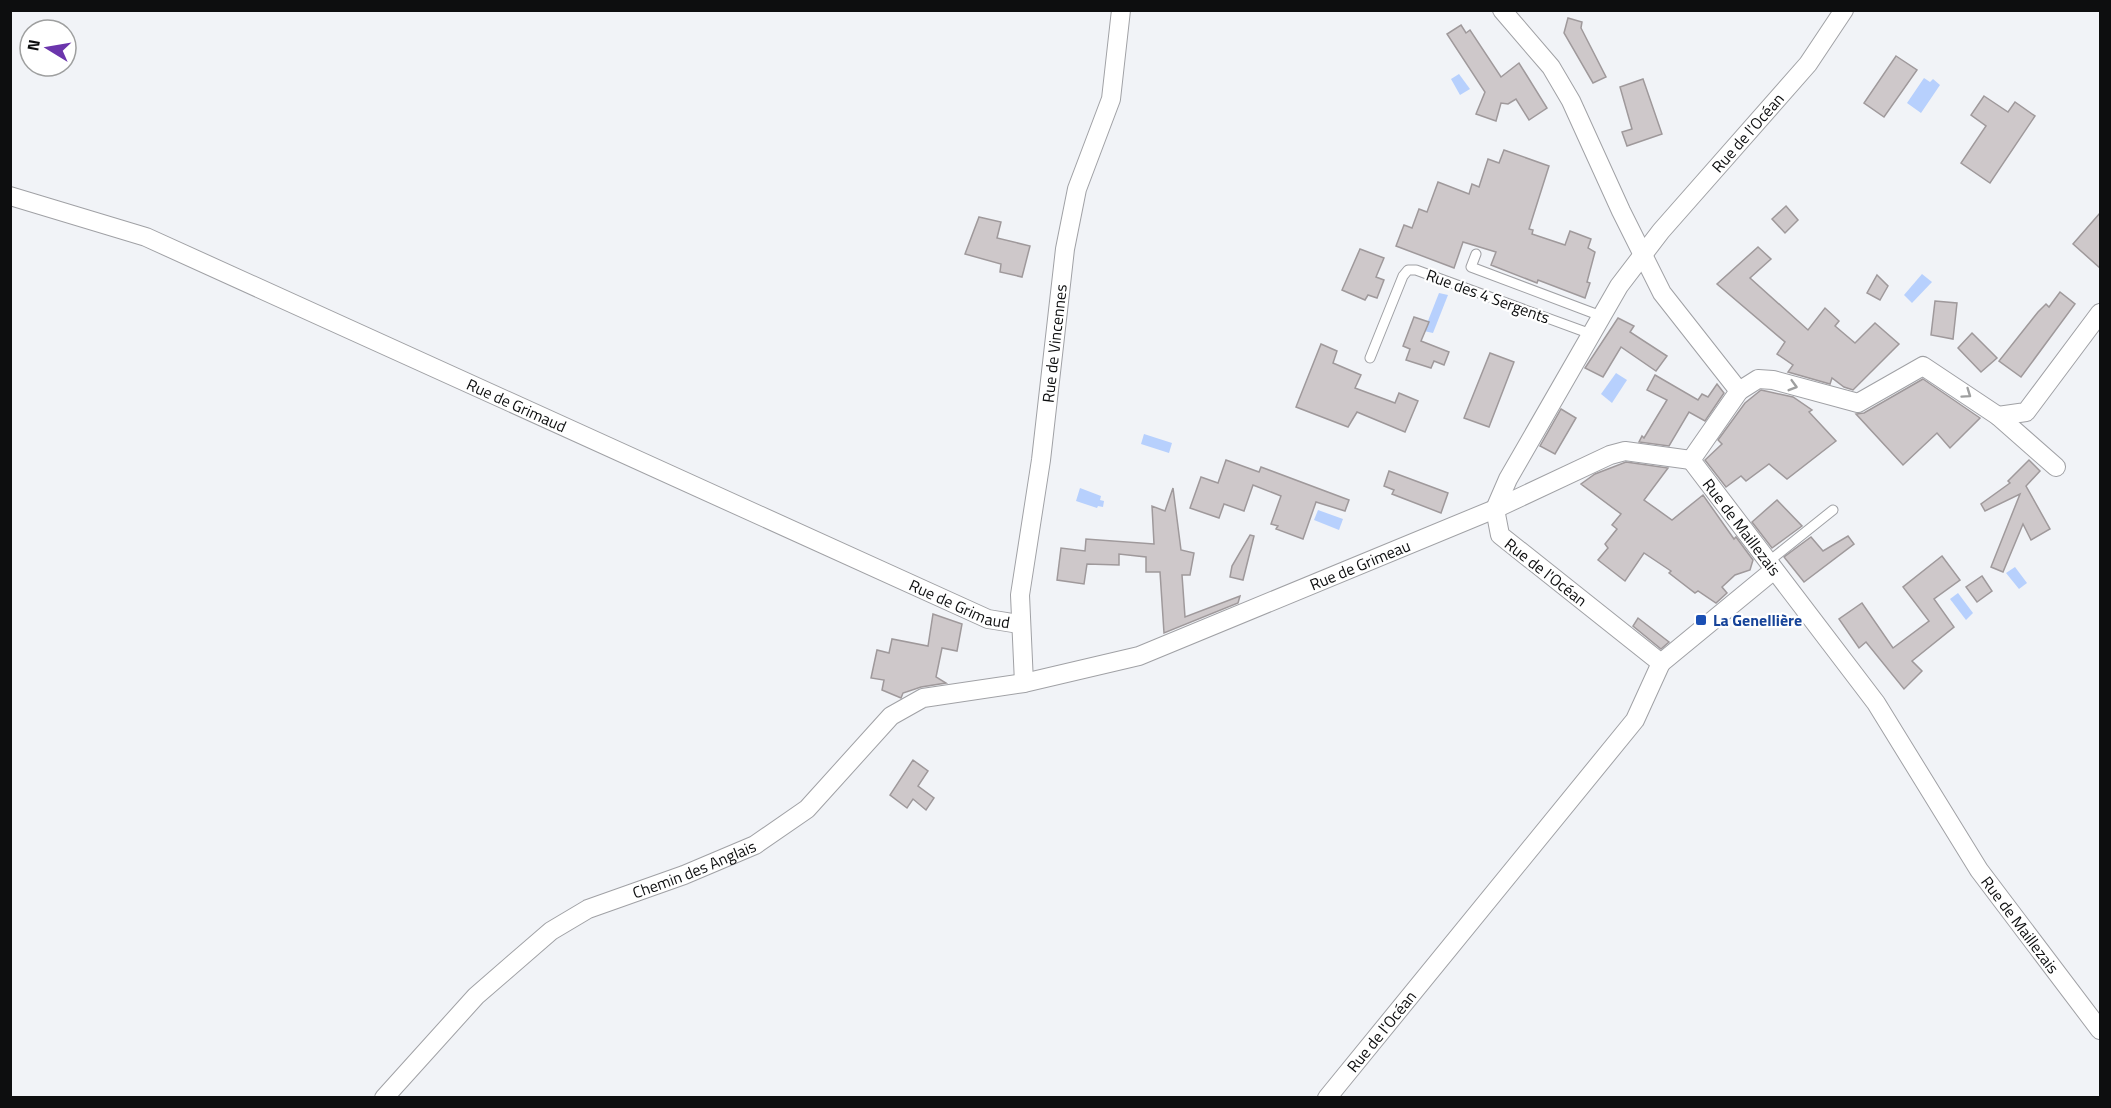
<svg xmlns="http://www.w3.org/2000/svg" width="2111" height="1108" viewBox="0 0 2111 1108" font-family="'Titillium Web',sans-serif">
<rect width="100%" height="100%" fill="#f1f3f7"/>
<g fill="#b7d0fd">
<polygon points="1459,74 1470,89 1460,95 1451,79"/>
<polygon points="1924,78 1930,82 1933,79 1940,85 1921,113 1907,103"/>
<polygon points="1922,274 1932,282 1912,303 1904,295"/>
<polygon points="1439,293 1448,295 1433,333 1424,331"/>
<polygon points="1616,373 1627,380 1612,403 1601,394"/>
<polygon points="1144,434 1172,443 1169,453 1141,444"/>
<polygon points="1080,488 1101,496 1100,500 1104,501 1103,507 1098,506 1097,508 1076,501"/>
<polygon points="1318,510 1343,519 1339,530 1314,520"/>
<polygon points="2015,567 2027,583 2019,589 2006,573"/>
<polygon points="1958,593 1973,613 1966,620 1950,599"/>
</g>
<g fill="#cec8ca" stroke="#9f999b" stroke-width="1.5">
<polygon points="1568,18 1582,22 1581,28 1606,77 1593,83 1564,33"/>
<polygon points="1461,25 1466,33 1470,30 1501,77 1519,63 1547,108 1529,120 1516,99 1508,104 1501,103 1496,121 1476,114 1485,92 1447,34"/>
<polygon points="1896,56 1917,70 1884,117 1864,103"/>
<polygon points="1643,79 1662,134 1627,146 1622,132 1632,129 1620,87"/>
<polygon points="1984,96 2008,112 2015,102 2035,116 1990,183 1961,163 1986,126 1971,115"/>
<polygon points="1504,150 1549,166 1529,229 1533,230 1532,234 1565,245 1570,231 1591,239 1588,248 1595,252 1587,282 1590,283 1585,298 1538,280 1537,283 1491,265 1496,252 1463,242 1454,268 1396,246 1404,225 1412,228 1419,209 1427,212 1438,182 1469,194 1472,184 1479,187 1488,159 1499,163"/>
<polygon points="1786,206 1798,220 1785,233 1772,219"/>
<polygon points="2100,213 2100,268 2073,244"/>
<polygon points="979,217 1001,222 997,238 1030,246 1022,277 1000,272 1001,264 965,254"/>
<polygon points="1758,247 1771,259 1750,278 1808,330 1825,308 1839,321 1835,326 1855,343 1875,323 1899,344 1853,390 1844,387 1832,378 1830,384 1788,372 1793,365 1777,354 1785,342 1717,284"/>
<polygon points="1360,249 1384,258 1376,277 1384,280 1377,298 1368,295 1365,300 1342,290"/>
<polygon points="1877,275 1888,286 1880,300 1867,293"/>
<polygon points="2060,292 2075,304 2021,377 1999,361 2038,312 2046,304 2049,307"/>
<polygon points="1935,301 1957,303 1953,339 1931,335"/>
<polygon points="1414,317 1429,322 1421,341 1449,352 1444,365 1434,361 1431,368 1406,360 1410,349 1403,346"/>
<polygon points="1618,318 1634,326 1630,332 1667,356 1656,371 1621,347 1603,377 1585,368"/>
<polygon points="1972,333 1997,358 1981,372 1958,348"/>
<polygon points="1321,344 1337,351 1333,363 1361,375 1355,388 1395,403 1399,393 1418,401 1405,432 1357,412 1348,427 1296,407"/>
<polygon points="1490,353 1514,362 1489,427 1464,418"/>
<polygon points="1655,375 1698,400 1702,394 1708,397 1717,384 1724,393 1705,421 1689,412 1669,446 1639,442 1642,436 1644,438 1667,400 1647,390"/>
<polygon points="1923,379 1980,418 1950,448 1937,433 1903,465 1856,414 1864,413"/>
<polygon points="1761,390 1793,397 1812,410 1809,412 1836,441 1787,479 1769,464 1746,481 1741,476 1726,487 1705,460 1722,444 1718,440 1745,403"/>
<polygon points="1561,409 1576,418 1555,454 1540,446"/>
<polygon points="1226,460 1259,472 1261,467 1349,500 1345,511 1316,502 1303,539 1276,529 1278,526 1271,524 1281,496 1253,485 1244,511 1224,504 1219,518 1190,508 1201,477 1218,483"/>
<polygon points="2029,460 2040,471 2026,486 2050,529 2031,540 2023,524 2003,572 1991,567 2020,494 1985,511 1981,504 2010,483 2008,481"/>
<polygon points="1626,462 1668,468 1644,500 1672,520 1703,495 1734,539 1736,537 1753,560 1750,570 1735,575 1722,587 1727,593 1716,603 1698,591 1695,593 1669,573 1671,571 1644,553 1625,581 1598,560 1608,548 1605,544 1617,529 1612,525 1621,514 1581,484 1595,474"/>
<polygon points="1389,471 1448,493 1441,513 1392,494 1394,490 1384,486"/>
<polygon points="1173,488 1181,550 1194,553 1190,575 1182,575 1185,617 1240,596 1238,603 1164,633 1160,572 1146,572 1146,557 1119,554 1119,565 1087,564 1084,584 1057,580 1061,548 1085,551 1086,539 1154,544 1152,506 1165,511"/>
<polygon points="1777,500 1802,526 1772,548 1752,522"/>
<polygon points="1250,535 1254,536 1243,580 1230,577 1232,566"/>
<polygon points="1848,536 1854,544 1804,582 1784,557 1811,537 1823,551"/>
<polygon points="1942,556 1960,580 1934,599 1954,627 1912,661 1922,671 1904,689 1866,642 1859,648 1839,619 1862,603 1893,648 1929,621 1903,587"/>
<polygon points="1982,576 1992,591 1977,602 1966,587"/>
<polygon points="933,614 962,624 957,651 942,648 936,677 946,683 921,687 903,693 901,698 882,690 884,680 871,678 877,650 889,653 892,639 928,646"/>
<polygon points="1638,618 1669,642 1661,649 1633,626"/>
<polygon points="913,760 928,771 918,786 934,798 926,810 913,799 907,808 890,795"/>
</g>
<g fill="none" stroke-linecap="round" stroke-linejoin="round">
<defs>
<g id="service">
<polyline points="1476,254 1471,267 1601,316"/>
<polyline points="1370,358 1403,276 1408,270 1416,270 1591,334"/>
<polyline points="1768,562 1833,510"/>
</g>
<g id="minor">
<path id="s1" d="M 1502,10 L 1551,67 L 1571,101 L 1621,211 L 1662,293 L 1739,391 L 1691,460 L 1876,703 L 1979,870 L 2100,1030"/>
<path id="s2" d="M 10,196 L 146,237 L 988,619 L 1019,624"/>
<polyline points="1739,391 1758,379 1773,380 1858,403 1923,366 1998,416 2056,467"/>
<polyline points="1998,416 2026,412 2100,313"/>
<polyline points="1661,663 1774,570"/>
<path id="s3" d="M 1024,683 L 1020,595 L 1041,460 L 1065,249 L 1077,189 L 1111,99 L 1121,10"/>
<path id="s4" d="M 384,1098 L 476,996 L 551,931 L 588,909 L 684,875 L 755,845 L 807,809 L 891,716 L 923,698 L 1024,683 L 1139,656 L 1495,509 L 1610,455 L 1625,451 L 1691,460"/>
<path id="s5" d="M 1327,1098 L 1635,720 L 1661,663 L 1500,535 L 1495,509 L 1508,479 L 1619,286 L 1661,231 L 1808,64 L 1844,10"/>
</g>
</defs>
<use href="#service" stroke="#a0a1a5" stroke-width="11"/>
<use href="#minor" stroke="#a0a1a5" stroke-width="20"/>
<use href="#service" stroke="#fff" stroke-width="9"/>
<use href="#minor" stroke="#fff" stroke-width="18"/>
</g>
<defs><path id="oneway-chevron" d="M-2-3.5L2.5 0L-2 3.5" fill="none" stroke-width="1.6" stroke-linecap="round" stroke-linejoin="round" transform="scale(1.5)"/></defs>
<g stroke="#9e9f9f">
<use href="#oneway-chevron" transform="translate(1793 386) rotate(16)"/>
<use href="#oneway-chevron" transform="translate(1967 394) rotate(35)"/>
</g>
<rect fill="#1a4fb4" stroke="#fff" stroke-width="2" x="1695" y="614" width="12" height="12" rx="3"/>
<g text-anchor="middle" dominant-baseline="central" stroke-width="4.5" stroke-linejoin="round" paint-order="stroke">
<g font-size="16" fill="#0d0e0f" stroke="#fff">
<text stroke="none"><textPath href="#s5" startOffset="1238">Rue de l'Océan</textPath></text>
<text transform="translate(1488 296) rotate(20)">Rue des 4 Sergents</text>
<text stroke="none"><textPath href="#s3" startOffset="342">Rue de Vincennes</textPath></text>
<text stroke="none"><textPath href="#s2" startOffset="549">Rue de Grimaud</textPath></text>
<text stroke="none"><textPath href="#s1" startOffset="620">Rue de Maillezais</textPath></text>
<text stroke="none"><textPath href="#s4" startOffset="1143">Rue de Grimeau</textPath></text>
<text transform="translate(1546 572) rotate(38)">Rue de l'Océan</text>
<text stroke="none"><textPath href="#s2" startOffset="1035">Rue de Grimaud</textPath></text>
<text stroke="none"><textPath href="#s4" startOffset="393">Chemin des Anglais</textPath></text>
<text stroke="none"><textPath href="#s1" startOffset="1106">Rue de Maillezais</textPath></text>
<text stroke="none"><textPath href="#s5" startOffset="86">Rue de l'Océan</textPath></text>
</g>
<g font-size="16" font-weight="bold" fill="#164399" stroke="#fff" text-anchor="start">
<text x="1713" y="620">La Genellière</text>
</g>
</g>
<rect width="2111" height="1108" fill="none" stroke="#0d0e0f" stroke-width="24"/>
<g transform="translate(48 48) rotate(281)"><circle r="28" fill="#ffffff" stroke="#9e9f9f" stroke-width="1.5"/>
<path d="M0-4.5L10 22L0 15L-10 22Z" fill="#6b35ac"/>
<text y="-9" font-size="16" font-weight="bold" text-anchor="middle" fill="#0d0e0f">N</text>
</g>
</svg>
